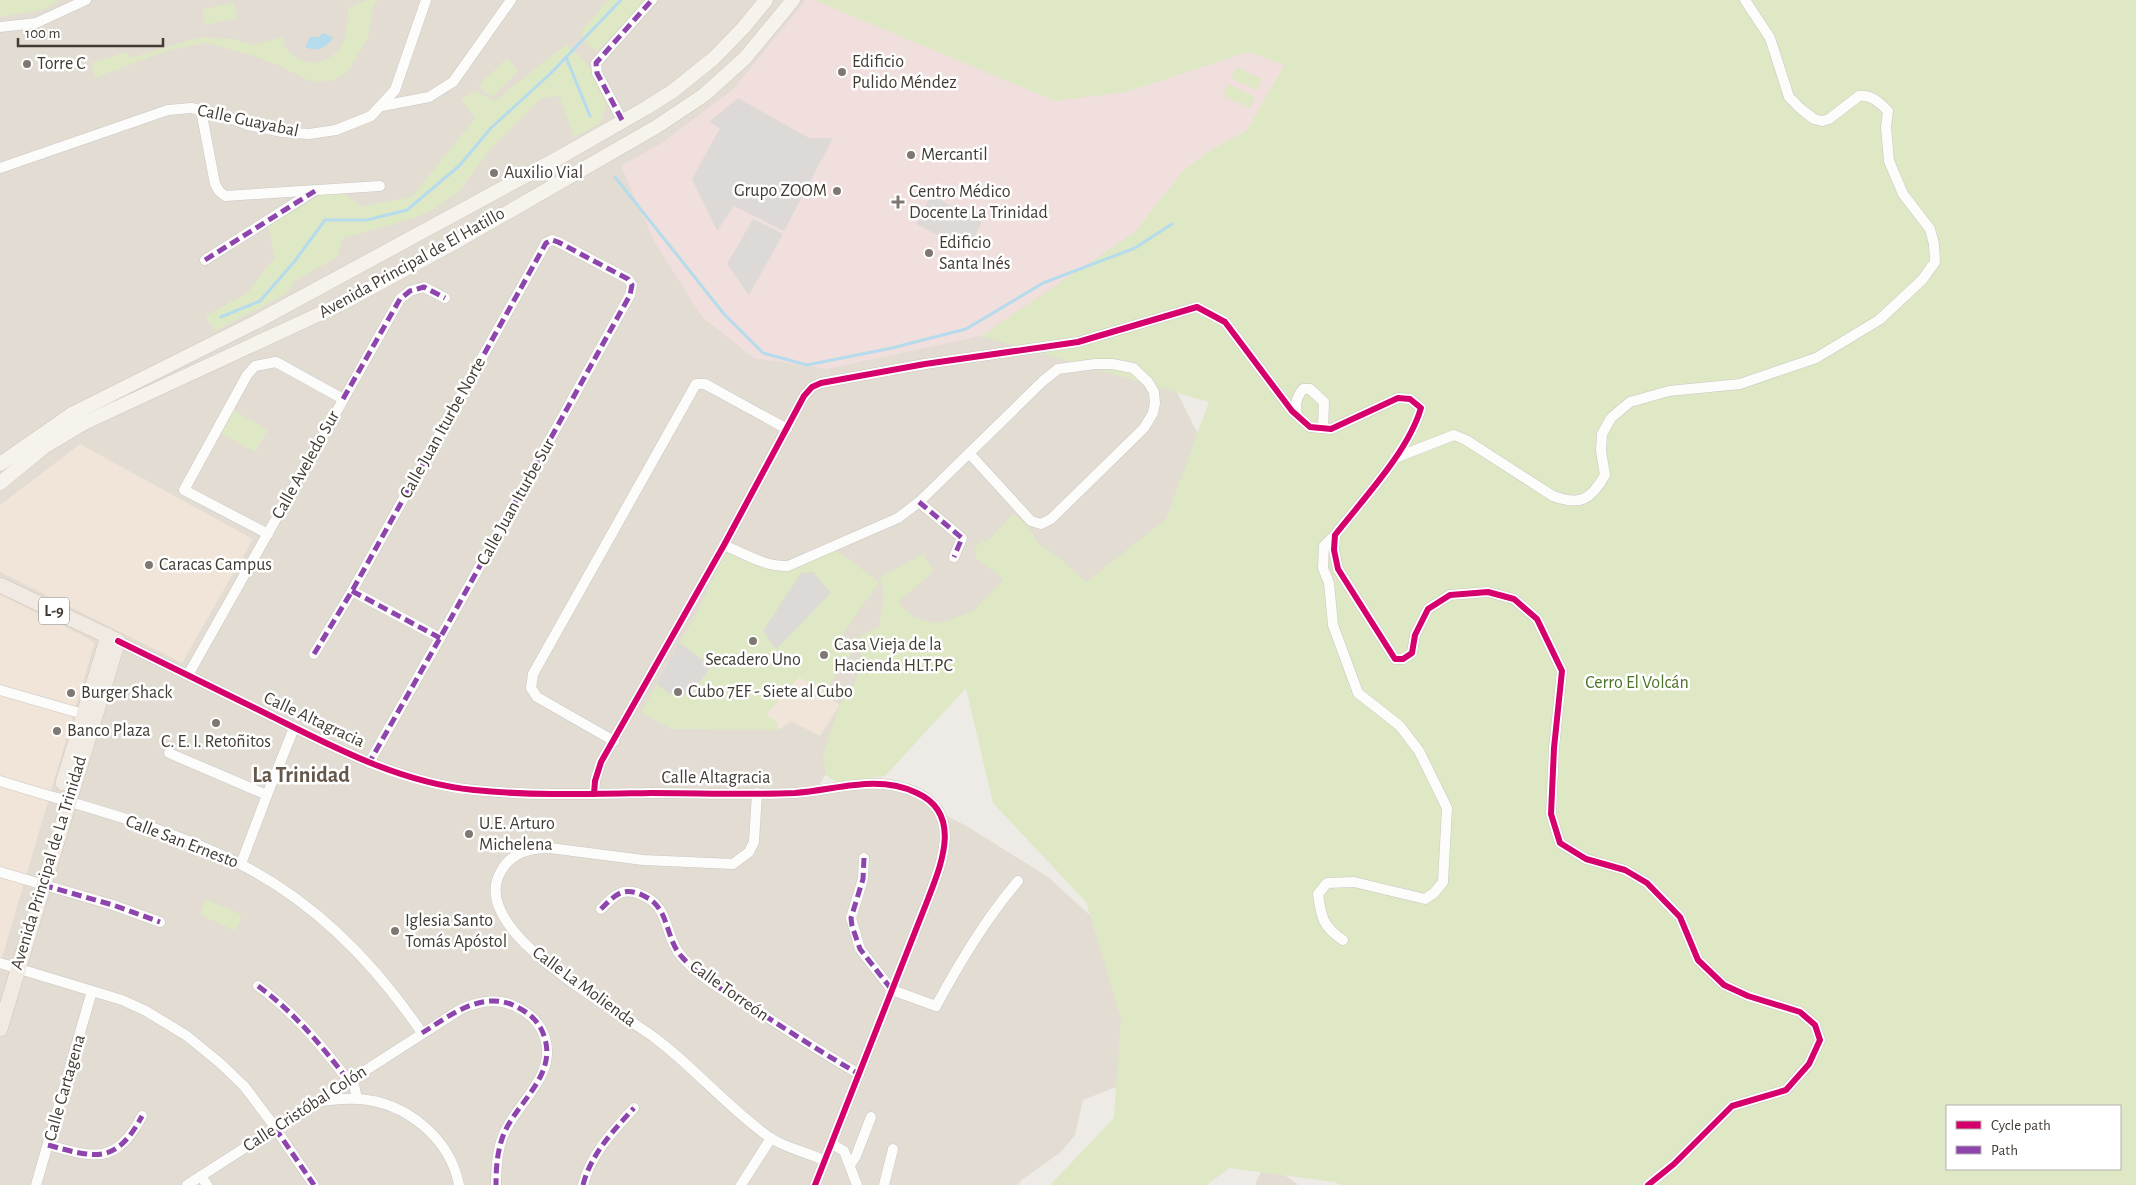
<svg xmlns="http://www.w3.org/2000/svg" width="2136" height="1185" viewBox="0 0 2136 1185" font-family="'Alegreya Sans',sans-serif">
<rect width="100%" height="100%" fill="#eeeae6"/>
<g fill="#e2dcd3">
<polygon points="0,0 1098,0 1144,327 1196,430 1215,449 1250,587 854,724 819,786 886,783 970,828 1048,877 1127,949 1124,1084 1083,1100 1075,1135 1061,1152 1023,1179 1017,1185 0,1185 0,964 94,644 91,640 0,595"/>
<polygon points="1266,1161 1298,1185 1255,1185"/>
</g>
<g fill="#f1e4d8">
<polygon points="80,444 253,539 182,663 0,572 0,505"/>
<polygon points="0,595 91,640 94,644 0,964"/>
<polygon points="799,676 840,705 820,736 791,721 779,730 776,722 766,715"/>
</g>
<polygon fill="#f0dfdd" points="806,0 814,0 1126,92 1248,52 1284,65 1247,130 1206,153 1183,171 1134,233 981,336 827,369 754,358 702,317 654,241 621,166 662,143 733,89"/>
<g fill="#dee8c5" fill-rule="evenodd">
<polygon points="0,0 57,0 58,2 41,10 0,17"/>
<path d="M 368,0 L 377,0 L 373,7 L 368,39 L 347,72 L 334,80 L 315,82 L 303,78 L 280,66 L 254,56 L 207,43 L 169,50 L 95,78 L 92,63 L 126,52 L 130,58 L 200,37 L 232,39 L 254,45 L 282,37 C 284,41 285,47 288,51 C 304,68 330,65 341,46 C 347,34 348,20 348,8 Z"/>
<polygon points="608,0 645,0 598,51 586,44 581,32"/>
<path d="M 814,0 L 2136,0 L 2136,1185 L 1340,1185 L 1335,1182 L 1229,1168 L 1207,1185 L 1050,1185 L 1114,1118 L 1121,1018 L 1086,902 L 993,803 L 966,688 L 885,776 L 836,782 L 826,775 L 823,754 L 829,735 L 840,705 L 855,682 L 862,657 L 858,637 L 878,627 C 882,614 887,591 879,578 L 923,554 L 934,571 L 898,602 L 913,617 L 929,622 L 944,622 L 973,611 L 1004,579 L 977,559 L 974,551 L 981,539 L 986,543 L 1013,514 L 1027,524 L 1038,543 L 1063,561 L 1086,582 L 1166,519 L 1209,402 L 981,336 L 1134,233 L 1183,171 L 1206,153 L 1247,130 L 1284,65 L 1248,52 L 1126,92 L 1055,101 ZM 1947,1106 L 2120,1106 L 2120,1169 L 1947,1169 Z"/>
<polygon points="234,2 238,18 205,25 202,10"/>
<path d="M 566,45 C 584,59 610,84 605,110 C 603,115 602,120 598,124 C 591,129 581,133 574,137 L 559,96 L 541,98 L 491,148 L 460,191 L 431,211 L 411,219 L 343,238 L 337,257 L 295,281 L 286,294 L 215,331 L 205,316 L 247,293 L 275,257 L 268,226 L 334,187 L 361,206 L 412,197 L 475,118 L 461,99 L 475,91 L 494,101 Z"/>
<polygon points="507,58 519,71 491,98 479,85"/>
<polygon points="1236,67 1262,79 1257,90 1231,78"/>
<polygon points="1228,84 1255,97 1250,108 1223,96"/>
<polygon points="233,410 268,430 255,452 220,433"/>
<polygon points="727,549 777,571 836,550 879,582 840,638 855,648 823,694 799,677 766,715 776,722 779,730 672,729 641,713 697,612"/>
<polygon points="206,899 242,915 236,931 200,915"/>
</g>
<g fill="#ddd9d6">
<polygon points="738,98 809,138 833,138 784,231 734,206 717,231 692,179 720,128 709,122"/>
<polygon points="931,195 982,222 970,245 952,236 949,241 916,224"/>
<polygon points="753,219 783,234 749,295 727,264"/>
<polygon points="813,572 831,593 776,649 763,631 801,573"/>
<polygon points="679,643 711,666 689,697 676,688 670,695 657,684"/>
</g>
<path fill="#b5dbec" d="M 324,33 L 333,38 C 326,48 316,52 305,47 L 310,37 L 318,37 Z"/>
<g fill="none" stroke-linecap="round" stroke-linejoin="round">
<g stroke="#b5dbec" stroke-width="3">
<polyline points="566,57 590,116"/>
<polyline points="615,177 724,314 763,353 807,365 892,348 966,329 1043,283 1135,248 1172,224"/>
<polyline points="221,317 260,301 294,262 325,220 367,220 407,210 459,166 491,128 551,73 621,0"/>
</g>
<defs>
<g id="street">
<polyline points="0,27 36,23 86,0"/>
<polyline points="382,106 429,97 453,82 511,0"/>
<polyline points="201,110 215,184 219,191 225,196 380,186"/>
<polyline points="622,120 597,73 596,63 652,0"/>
<polyline points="0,168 168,110 191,108 201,110 219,114 248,125 282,132 309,134 336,130 371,116 395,90 426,0"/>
<polyline points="205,260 314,191"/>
<path d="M 1297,415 C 1295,404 1296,398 1303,389 L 1310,389 L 1324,402 L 1323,428"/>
<path d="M 1395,458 L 1454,435 L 1466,440 L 1553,496 C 1580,506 1591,500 1605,475 L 1601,451 L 1602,434 L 1611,418 L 1630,402 L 1669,391 L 1740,384 L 1816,358 L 1879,320 L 1922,280 L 1935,262 L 1934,244 L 1930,229 L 1903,194 L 1889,161 L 1886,127 L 1888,111 C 1880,103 1871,94 1859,96 L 1829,119 L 1822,121 L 1814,119 L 1801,109 L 1789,97 L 1770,38 L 1745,0"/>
<polyline points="919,502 962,538 954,557"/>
<polyline points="268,534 184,490 247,375 255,366 276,362 343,399"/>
<path d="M 1335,535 L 1324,546 L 1323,568 L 1329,583 L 1333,625 L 1358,693 L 1400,726 L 1419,751 L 1447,808 L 1443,882 L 1434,893 L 1425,899 L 1354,882 L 1327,883 L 1318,894 C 1321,917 1323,927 1343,940"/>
<path d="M 724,545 C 744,554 766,567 788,566 L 898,518 L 919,502 L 1043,381 L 1058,369 L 1095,364 L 1112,364 L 1133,368 L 1148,382 L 1154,392 L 1155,403 L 1153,413 L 1144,428 L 1051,519 L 1041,524 L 1031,521 L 969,453"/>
<polyline points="352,591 440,638"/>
<path d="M 118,641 C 170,666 221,692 273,717 C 337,749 402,783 474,790 C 533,796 592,794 651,793 C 699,793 747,795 795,793 C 837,790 877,774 917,793 C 963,814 941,865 928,899 L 815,1185"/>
<polyline points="314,654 352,591 546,243 552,240 558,242 628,279 632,285 630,295 440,638 369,763"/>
<polyline points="188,675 400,299 410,291 424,287 445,298"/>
<polyline points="0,690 90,716"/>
<polyline points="614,741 537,697 531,688 533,674 696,384 705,384 787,429"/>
<polyline points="169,753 267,795"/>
<path d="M 0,781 C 80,806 165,826 240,864 C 315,902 376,965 422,1033"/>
<path d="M 757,793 L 754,842 L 749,852 L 733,864 L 643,860 L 550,848 C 529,848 511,852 500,873 C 468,932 617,1009 655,1038 C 695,1068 728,1108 769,1137 C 785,1148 807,1152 825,1161"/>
<path d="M 594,794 L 595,781 L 601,762 L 724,545 L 804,396 L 812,387 L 821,383 L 925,364 L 1078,342 L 1197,307 L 1225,322 L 1292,411 L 1310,427 L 1331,429 L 1398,398 L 1410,399 L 1421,408 C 1408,452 1363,499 1335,535 L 1334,550 L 1338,569 L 1395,659 L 1403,659 L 1412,653 L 1415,635 L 1428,609 L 1450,595 L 1488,592 L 1514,599 L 1537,619 L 1562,671 L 1554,748 L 1551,814 L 1560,843 L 1586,859 L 1625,870 L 1647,883 L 1680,917 L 1698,960 L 1724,985 L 1748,996 L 1800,1012 L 1815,1025 L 1820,1040 L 1809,1064 L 1786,1090 L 1732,1106 L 1674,1164 L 1648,1185"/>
<path d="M 864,858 L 863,879 L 851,918 L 860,949 L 892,990 L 936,1006 C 960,962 985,920 1018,881"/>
<polyline points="241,864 267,795 294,728"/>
<polyline points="0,872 113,905 160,922"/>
<path d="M 601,909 C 616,894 624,885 646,897 C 670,909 665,939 682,957 C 702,980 731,995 756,1010 C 790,1032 824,1054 859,1074"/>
<polyline points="0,963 122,1000 146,1011 187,1036 220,1063 244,1086 269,1119 314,1185"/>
<path d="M 258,986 C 294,1012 321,1045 348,1080 L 354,1085 L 357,1098"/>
<path d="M 320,1101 C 332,1100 346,1098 358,1099 C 406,1102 450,1138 459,1185"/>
<polyline points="832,1144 844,1151 857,1185"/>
<path d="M 48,1145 C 95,1158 116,1165 142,1116"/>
<polyline points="850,1165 856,1156 871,1117"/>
<polyline points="201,1176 207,1185"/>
<polyline points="36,1185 92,991"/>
<path d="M 187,1185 L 461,1009 C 482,1000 502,997 522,1010 C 534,1017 541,1025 545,1038 C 557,1077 515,1104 503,1136 C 497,1151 496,1169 496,1185"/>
<path d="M 583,1185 C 591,1154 613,1131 634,1108"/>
<polyline points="741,1185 771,1138"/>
<polyline points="884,1185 893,1149"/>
</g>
<g id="secondary">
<polyline points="0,464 72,414 256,322 562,156 646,108 673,91 714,58 744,27 766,0"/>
<polyline points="0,483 44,447 84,423 339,305 456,242 656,127 704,95 745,58 793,0"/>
</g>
<g id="primary">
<polyline points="0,585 118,641 0,1029"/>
<polyline points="63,783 108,636"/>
</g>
</defs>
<use href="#street" stroke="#cac6c2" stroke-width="11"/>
<use href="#secondary" stroke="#cfc8be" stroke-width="15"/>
<use href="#primary" stroke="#d0c5b3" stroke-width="16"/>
<use href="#street" stroke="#fcfcfb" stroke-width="10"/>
<use href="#secondary" stroke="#f6f2ec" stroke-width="14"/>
<use href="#primary" stroke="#f0eae2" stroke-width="15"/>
<g stroke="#8e44ad" stroke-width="5" stroke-dasharray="10 5" stroke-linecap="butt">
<polyline points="622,120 597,73 596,63 652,0"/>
<polyline points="205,260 315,191"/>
<polyline points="343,399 400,299 410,291 424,287 445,298"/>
<polyline points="919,502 962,538 954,557"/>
<polyline points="352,591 440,638"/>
<polyline points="314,654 352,591 546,243 552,240 558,242 628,279 632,285 630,295 440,638 369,763"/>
<polyline points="864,858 863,879 851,918 852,926 860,949 892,990"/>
<polyline points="43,885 113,905 160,922"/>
<path d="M 601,909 C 616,894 624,885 646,897 C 670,909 665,939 682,957 C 702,980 731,995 756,1010 C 790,1032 824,1054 859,1074"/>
<path d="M 258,986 C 294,1012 321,1045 348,1080"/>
<path d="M 422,1033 C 451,1015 484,988 519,1008 C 532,1015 541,1024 545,1039 C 556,1077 515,1104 503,1136 C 497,1152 496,1169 496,1185"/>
<polyline points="275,1128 314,1185"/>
<path d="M 48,1145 C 95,1158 116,1165 142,1116"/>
<path d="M 583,1185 C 591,1154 613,1131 634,1108"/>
</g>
<defs>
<g id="cycleway">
<path d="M 118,641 C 170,666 221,692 273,717 C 337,749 402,783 474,790 C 533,796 592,794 651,793 C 699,793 747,795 795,793 C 837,790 877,774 917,793 C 963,814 941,865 928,899 L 815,1185"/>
<path d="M 594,794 L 595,781 L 601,762 L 724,545 L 804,396 L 812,387 L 821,383 L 925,364 L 1078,342 L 1197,307 L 1225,322 L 1292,411 L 1310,427 L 1331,429 L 1398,398 L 1410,399 L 1421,408 C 1408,452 1363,499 1335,535 L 1334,550 L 1338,569 L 1395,659 L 1403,659 L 1412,653 L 1415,635 L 1428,609 L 1450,595 L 1488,592 L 1514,599 L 1537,619 L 1562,671 L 1554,748 L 1551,814 L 1560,843 L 1586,859 L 1625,870 L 1647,883 L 1680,917 L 1698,960 L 1724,985 L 1748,996 L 1800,1012 L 1815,1025 L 1820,1040 L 1809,1064 L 1786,1090 L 1732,1106 L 1674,1164 L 1648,1185"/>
</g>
</defs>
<use href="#cycleway" stroke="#fff" stroke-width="9"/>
<use href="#cycleway" stroke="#d6006c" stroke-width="6"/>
</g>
<g fill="#7f7872" stroke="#fff" stroke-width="2">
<circle cx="27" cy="64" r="5"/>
<circle cx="842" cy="72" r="5"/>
<circle cx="911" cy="155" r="5"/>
<circle cx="494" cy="173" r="5"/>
<circle cx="837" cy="191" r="5"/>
<path d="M895.5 194.5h5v5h5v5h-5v5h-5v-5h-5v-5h5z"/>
<circle cx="929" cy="253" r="5"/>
<circle cx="149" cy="565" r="5"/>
<circle cx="753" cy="641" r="5"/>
<circle cx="824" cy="655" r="5"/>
<circle cx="678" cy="692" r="5"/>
<circle cx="71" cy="693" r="5"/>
<circle cx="216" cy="723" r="5"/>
<circle cx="57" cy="731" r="5"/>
<circle cx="469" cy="834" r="5"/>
<circle cx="395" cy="931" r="5"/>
</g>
<g text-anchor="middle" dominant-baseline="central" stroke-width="5" stroke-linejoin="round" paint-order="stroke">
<rect fill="#fff" stroke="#7b7670" stroke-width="1" x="39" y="597.5" width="30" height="27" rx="4"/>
<g font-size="16" font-weight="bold" fill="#433b33">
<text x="54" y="611">L-9</text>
</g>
<g font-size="18" fill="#433b33" stroke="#fff" text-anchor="start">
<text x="852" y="62">Edificio<tspan x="852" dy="21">Pulido Méndez</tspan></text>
<text x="37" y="64">Torre C</text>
<text x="921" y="155">Mercantil</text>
<text x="504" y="173">Auxilio Vial</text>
<text x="827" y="191" text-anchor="end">Grupo ZOOM</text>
<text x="909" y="192">Centro Médico<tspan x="909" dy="21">Docente La Trinidad</tspan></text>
<text x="939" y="243">Edificio<tspan x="939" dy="21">Santa Inés</tspan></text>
<text x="159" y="565">Caracas Campus</text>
<text x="834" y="645">Casa Vieja de la<tspan x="834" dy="21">Hacienda HLT.PC</tspan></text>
<text x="753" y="660" text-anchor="middle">Secadero Uno</text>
<text x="688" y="692">Cubo 7EF - Siete al Cubo</text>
<text x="81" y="693">Burger Shack</text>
<text x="67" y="731">Banco Plaza</text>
<text x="216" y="742" text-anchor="middle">C. E. I. Retoñitos</text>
<text x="479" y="824">U.E. Arturo<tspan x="479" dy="21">Michelena</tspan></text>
<text x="405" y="921">Iglesia Santo<tspan x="405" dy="21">Tomás Apóstol</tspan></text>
</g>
<g font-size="18" fill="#433b33" stroke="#fff">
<text transform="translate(248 121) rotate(12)">Calle Guayabal</text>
<text transform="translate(412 263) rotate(-29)">Avenida Principal de El Hatillo</text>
<text transform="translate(443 428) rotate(-61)">Calle Juan Iturbe Norte</text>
<text transform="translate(306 465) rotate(-61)">Calle Aveledo Sur</text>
<text transform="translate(516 502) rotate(-61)">Calle Juan Iturbe Sur</text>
<text transform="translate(314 720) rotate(25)">Calle Altagracia</text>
<text x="716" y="778">Calle Altagracia</text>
<text transform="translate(182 842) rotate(21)">Calle San Ernesto</text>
<text transform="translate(49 863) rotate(-73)">Avenida Principal de La Trinidad</text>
<text transform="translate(584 987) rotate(36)">Calle La Molienda</text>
<text transform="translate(729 991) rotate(35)">Calle Torreón</text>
<text transform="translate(65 1088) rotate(-74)">Calle Cartagena</text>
<text transform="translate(305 1109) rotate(-33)">Calle Cristóbal Colón</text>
</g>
<g font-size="18" fill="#4b7327" stroke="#fff">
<text x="1637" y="683">Cerro El Volcán</text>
</g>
<g font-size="22" font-weight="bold" fill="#65584a" stroke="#fff">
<text x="301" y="775">La Trinidad</text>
</g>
</g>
<rect x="1946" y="1105" width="175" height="65" fill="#ffffff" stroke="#b4b1ad"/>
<rect x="1956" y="1121" width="25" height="8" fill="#d6006c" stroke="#b4b1ad"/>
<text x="1991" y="1130" font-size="15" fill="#433b33">Cycle path</text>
<rect x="1956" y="1146" width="25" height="8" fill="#8e44ad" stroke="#b4b1ad"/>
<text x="1991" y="1155" font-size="15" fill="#433b33">Path</text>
<path d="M18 38v8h145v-8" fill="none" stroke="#433b33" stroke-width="2.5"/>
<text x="25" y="38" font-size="15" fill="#433b33" stroke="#ffffff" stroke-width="4" paint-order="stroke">100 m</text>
</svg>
